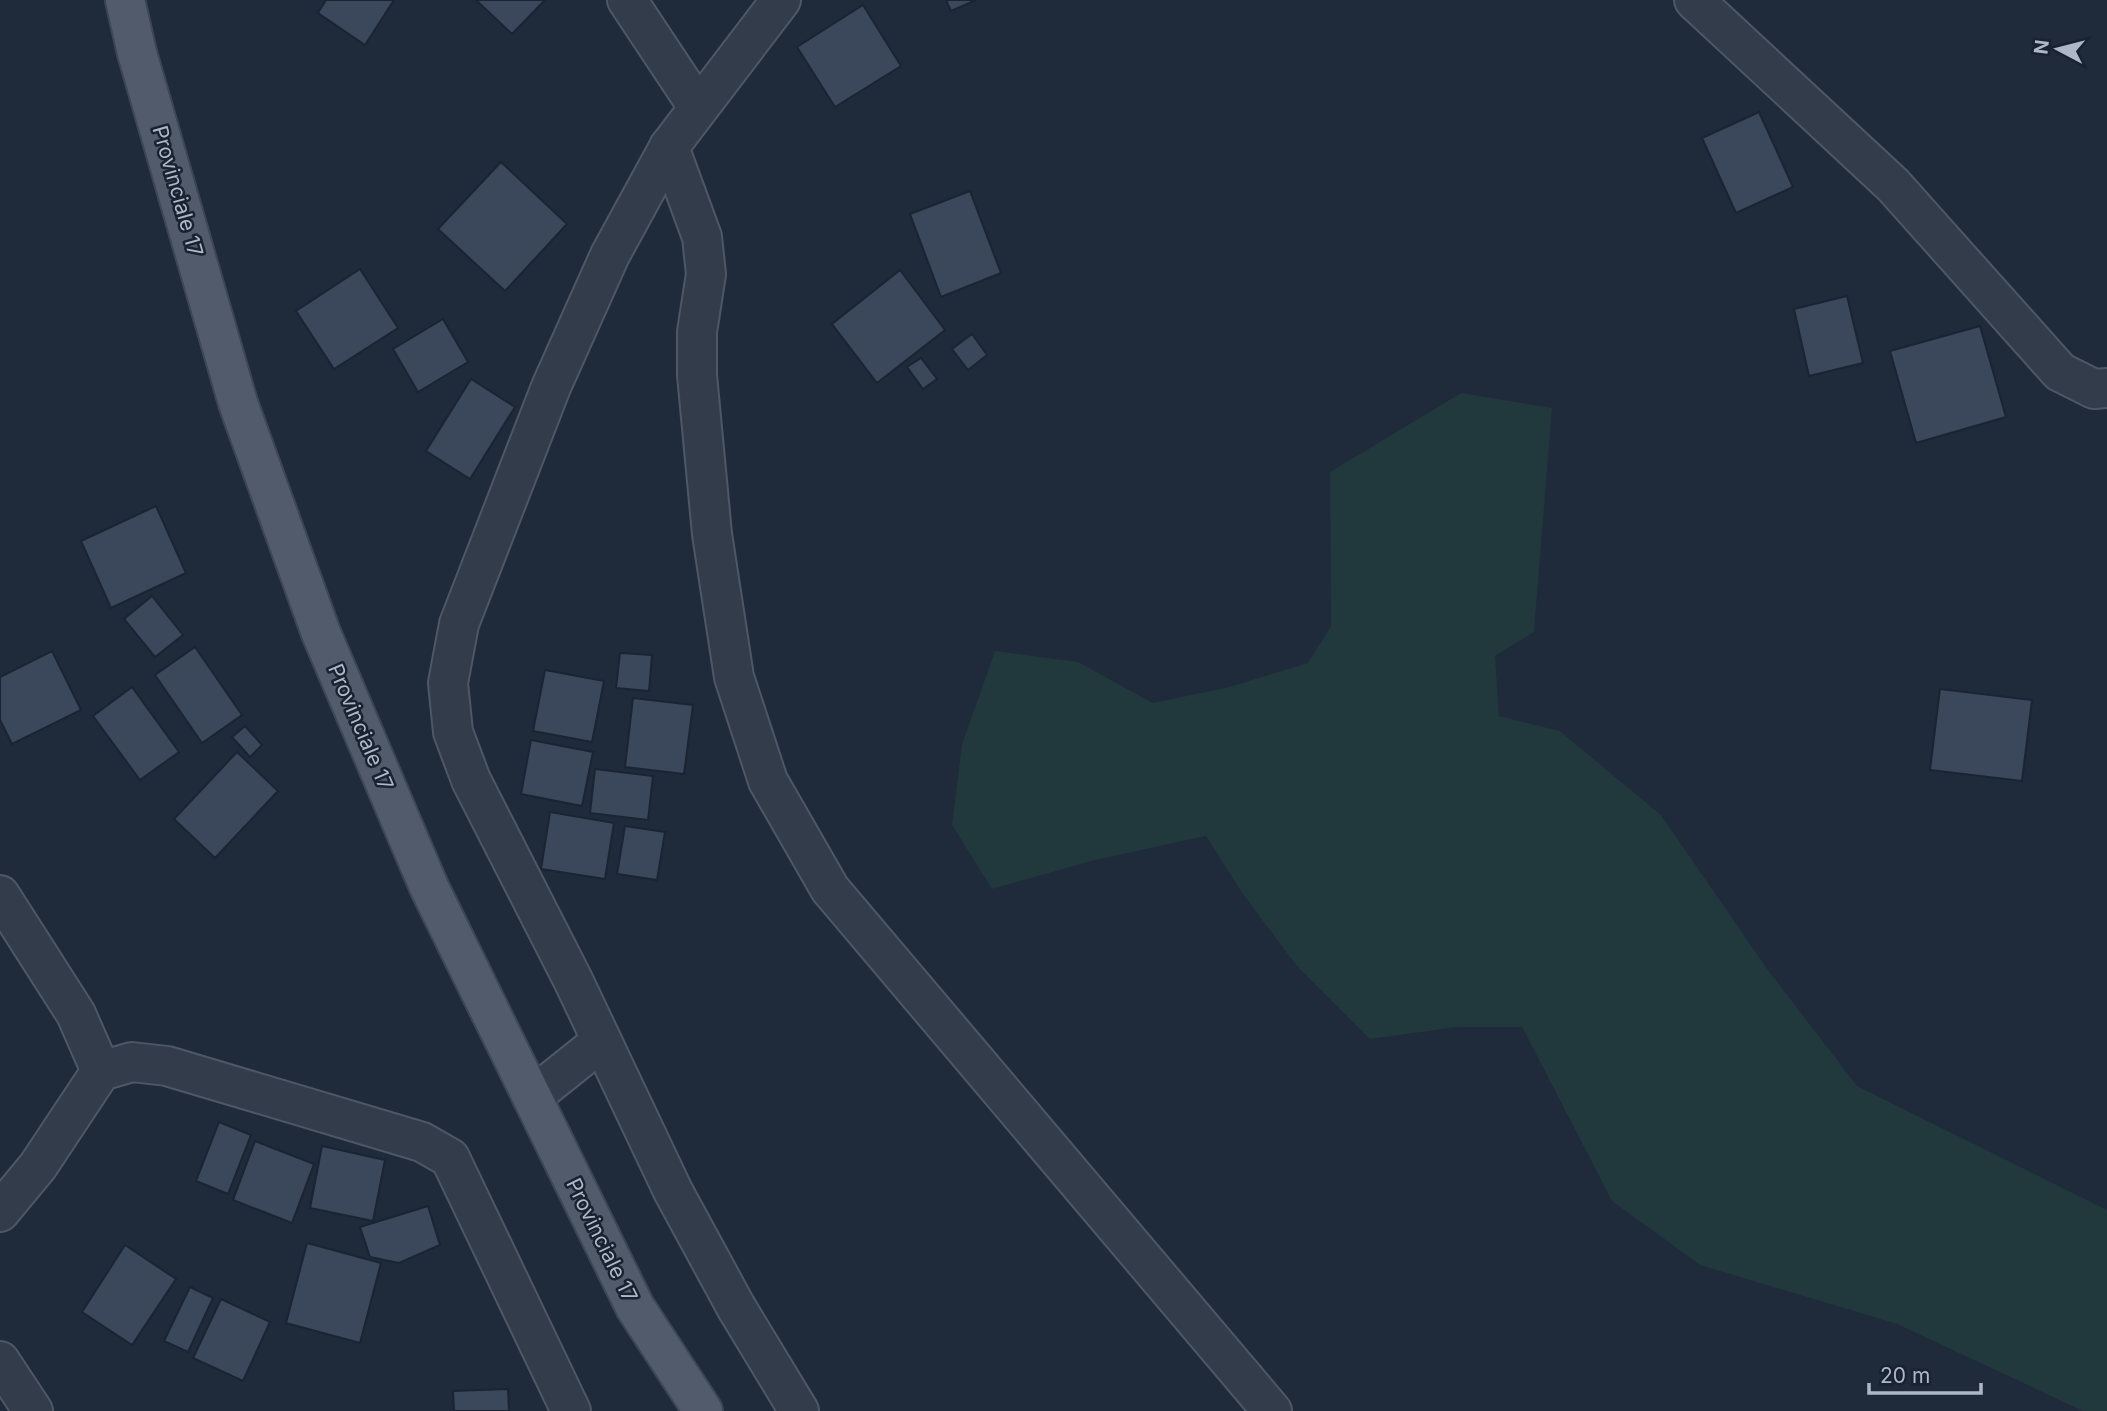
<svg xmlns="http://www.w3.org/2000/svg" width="2107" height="1411" viewBox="0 0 2107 1411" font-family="Inter,sans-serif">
<rect width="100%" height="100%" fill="#1f2a3b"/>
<polygon fill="#21383c" points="1461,393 1552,408 1534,632 1495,656 1499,716 1560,731 1661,815 1768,970 1857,1086 2107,1210 2107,1411 2083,1411 1897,1324 1700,1265 1612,1201 1522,1027 1458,1027 1370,1039 1296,965 1242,893 1206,836 1095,860 992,889 952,825 962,744 995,651 1078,662 1153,703 1229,687 1308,663 1331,626 1330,472"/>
<g fill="#3b485b" stroke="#1b2432" stroke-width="2">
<polygon points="326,0 394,0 365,45 318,13"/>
<polygon points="476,0 545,0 512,34"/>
<polygon points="946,0 976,0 951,11"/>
<polygon points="863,5 901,66 835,107 797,47"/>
<polygon points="1759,112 1793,187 1736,213 1702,138"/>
<polygon points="501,162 567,224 505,291 438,229"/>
<polygon points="970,191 1001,273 941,297 910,214"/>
<polygon points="360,269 398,328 334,369 296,311"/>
<polygon points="900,270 945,330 877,383 832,324"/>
<polygon points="1847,296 1863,363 1809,376 1794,309"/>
<polygon points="443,319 468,362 418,392 393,349"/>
<polygon points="1980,326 2006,417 1916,443 1890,351"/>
<polygon points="972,334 987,355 968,370 952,349"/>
<polygon points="921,358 937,379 923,389 907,367"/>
<polygon points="471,379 515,407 470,479 426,451"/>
<polygon points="156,506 186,573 111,608 81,541"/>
<polygon points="152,596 183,635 155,657 124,619"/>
<polygon points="195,647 242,715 202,743 155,675"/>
<polygon points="52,651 81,710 12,744 0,720 0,677"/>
<polygon points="620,653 652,655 649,691 616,688"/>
<polygon points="545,670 604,681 592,742 533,731"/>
<polygon points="132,687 179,752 140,780 93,716"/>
<polygon points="1940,689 2032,700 2022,781 1930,770"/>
<polygon points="633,698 693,705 684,774 625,767"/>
<polygon points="245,726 262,745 250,757 232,737"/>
<polygon points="531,740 593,752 582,806 521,794"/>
<polygon points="237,752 278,791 215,858 174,819"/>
<polygon points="595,769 653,776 648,820 590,813"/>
<polygon points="550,812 614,823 605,879 541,869"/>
<polygon points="625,826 665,832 657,880 617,874"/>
<polygon points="219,1122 251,1135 228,1194 196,1181"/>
<polygon points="255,1141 314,1164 292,1223 233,1200"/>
<polygon points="322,1146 385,1160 373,1221 310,1208"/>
<polygon points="428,1206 440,1245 399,1263 370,1257 360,1227"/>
<polygon points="307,1243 381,1263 360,1343 286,1323"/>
<polygon points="125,1245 176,1279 132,1345 82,1312"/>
<polygon points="190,1287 213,1298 188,1352 164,1341"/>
<polygon points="221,1299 270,1322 243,1381 193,1358"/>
<polygon points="508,1389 509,1411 454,1411 453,1391"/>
</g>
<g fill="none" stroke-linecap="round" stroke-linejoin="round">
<defs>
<g id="street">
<polyline points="627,0 698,107"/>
<polyline points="781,0 669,147 610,255 551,387 459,624 448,683 453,732 471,780 573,980 673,1191 736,1307 799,1411"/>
<polyline points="1694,0 1893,185 2060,372 2094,389 2107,388"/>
<polyline points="669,147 702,237 706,274 697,332 697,375 712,534 734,677 768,781 830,889 1272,1411"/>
<polyline points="0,895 76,1014 101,1071"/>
<polyline points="532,1097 602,1041"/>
<polyline points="0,1212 38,1166 101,1071 132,1062 167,1066 422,1142 450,1158 571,1411"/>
<polyline points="0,1361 33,1411"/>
</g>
<polyline id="primary" points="125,0 137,53 238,403 321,633 429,887 635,1307 703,1411"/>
</defs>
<use href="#street" stroke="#4e5766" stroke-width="42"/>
<use href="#primary" stroke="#3c4655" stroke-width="42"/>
<use href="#street" stroke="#333c4b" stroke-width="38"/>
<use href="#primary" stroke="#515b6c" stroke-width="38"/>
</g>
<g text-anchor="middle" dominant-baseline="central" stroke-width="5" stroke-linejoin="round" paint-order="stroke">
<g font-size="21" fill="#aeb7c8" stroke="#192230">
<text transform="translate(178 191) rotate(74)">Provinciale 17</text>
<text transform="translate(361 727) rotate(67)">Provinciale 17</text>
<text transform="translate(602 1240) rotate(64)">Provinciale 17</text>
</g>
</g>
<g transform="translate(2058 49) rotate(277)" stroke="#192230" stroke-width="5" paint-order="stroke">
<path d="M0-5L12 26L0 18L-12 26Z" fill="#aeb7c8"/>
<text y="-10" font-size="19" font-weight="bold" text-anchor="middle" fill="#aeb7c8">N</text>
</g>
<path d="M1869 1383v10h112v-10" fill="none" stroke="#aeb7c8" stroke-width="3.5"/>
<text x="1880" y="1383" font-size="21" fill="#aeb7c8" stroke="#192230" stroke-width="5" paint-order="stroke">20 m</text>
</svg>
